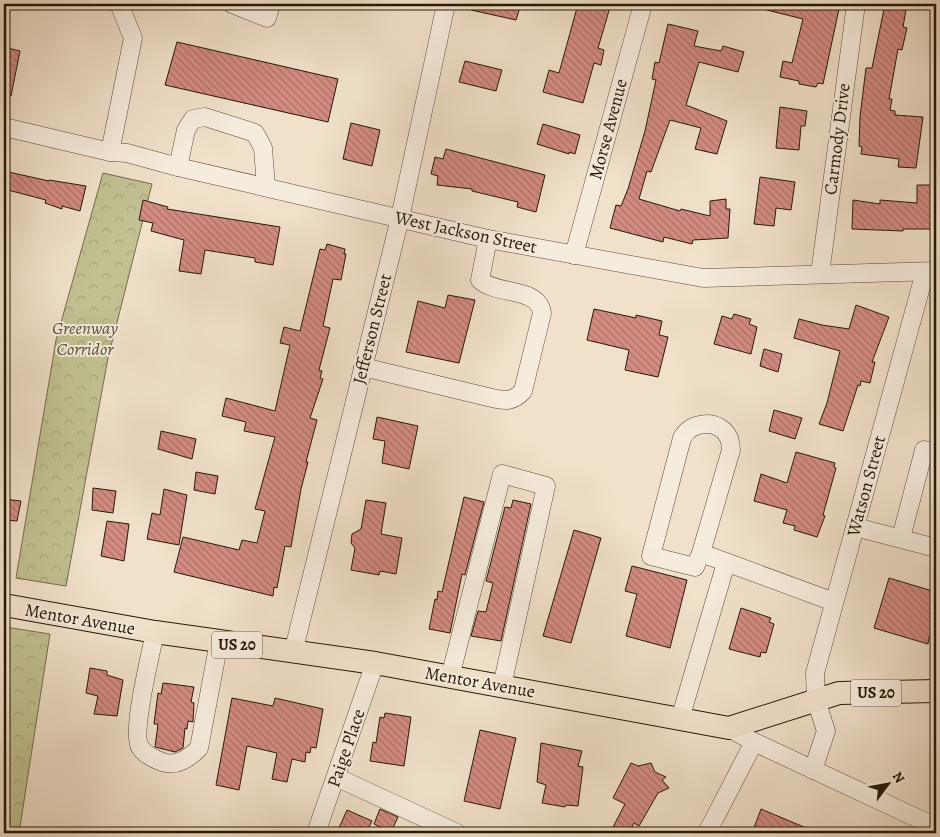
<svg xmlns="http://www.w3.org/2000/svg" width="940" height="837" viewBox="0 0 940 837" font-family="Alegreya,serif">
<defs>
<pattern id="park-crowns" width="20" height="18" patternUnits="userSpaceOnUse" patternTransform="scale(1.25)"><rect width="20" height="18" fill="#c1c192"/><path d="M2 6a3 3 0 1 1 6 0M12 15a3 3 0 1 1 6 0" fill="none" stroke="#a6a57c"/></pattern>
<pattern id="building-back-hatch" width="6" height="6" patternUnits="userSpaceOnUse" patternTransform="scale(1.25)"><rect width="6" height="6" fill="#d48c82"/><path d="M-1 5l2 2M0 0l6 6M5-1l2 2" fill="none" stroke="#ac7168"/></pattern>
</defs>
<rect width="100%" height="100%" fill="#f1e1ca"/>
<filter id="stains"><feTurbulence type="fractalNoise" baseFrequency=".004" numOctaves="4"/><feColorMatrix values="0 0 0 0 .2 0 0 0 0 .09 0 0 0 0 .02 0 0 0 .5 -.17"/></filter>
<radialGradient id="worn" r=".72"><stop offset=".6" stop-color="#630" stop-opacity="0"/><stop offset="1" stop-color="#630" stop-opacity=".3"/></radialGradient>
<g fill="url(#park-crowns)" stroke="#746c4c">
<polygon points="103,173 152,184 108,358 66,586 16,578 56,340"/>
<polygon points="5,627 50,634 19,833 4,833"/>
</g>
<g fill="url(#building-back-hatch)" stroke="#261807">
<polygon points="472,4 521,4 516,20 471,10"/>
<polygon points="578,4 611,4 598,48 604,50 601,65 594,63 583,103 543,92 549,70 559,73"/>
<polygon points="764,4 840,4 823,84 818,83 816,87 799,84 799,81 780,77 783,61 792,63 803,19 763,9"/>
<polygon points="885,4 907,4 903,27 907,28 902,50 898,49 889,99 892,99 890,110 895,111 895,115 923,117 916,168 898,167 899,159 861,154 862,147 859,146 860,117 866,68 872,68"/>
<polygon points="668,24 698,31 694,46 721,51 723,46 744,52 738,72 699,62 686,105 727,121 717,154 695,149 701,128 670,120 651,172 647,171 639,199 680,211 681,209 710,216 710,201 726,199 726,209 730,209 728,238 693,240 692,244 664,237 663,242 610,228 616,205 621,206 628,189 645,131 656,80 652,79 655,62 659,63"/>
<polygon points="177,42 338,79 328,122 165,85"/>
<polygon points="4,47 20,51 11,96 4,95"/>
<polygon points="465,61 502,70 496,91 459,82"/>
<polygon points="780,107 807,111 805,126 801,126 799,150 776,148"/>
<polygon points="351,123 380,130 372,166 343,159"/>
<polygon points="543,124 580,135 575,154 569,152 569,154 537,144"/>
<polygon points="446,149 545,175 536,212 517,207 518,202 472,191 472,189 437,185 438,176 431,174 435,157 443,159"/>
<polygon points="4,171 49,181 49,180 86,186 80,211 62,206 62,209 45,203 46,200 4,189"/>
<polygon points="760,177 795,182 791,210 776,208 774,226 754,224"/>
<polygon points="917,185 936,185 936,229 903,229 903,231 852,229 853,200 880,204 880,200 917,203"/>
<polygon points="143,200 168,207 167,209 280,227 273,265 255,262 255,258 205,250 201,274 179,271 184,240 151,231 153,223 139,220"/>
<polygon points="327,244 345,249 344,254 346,254 341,280 333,279 323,326 330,328 319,370 322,371 320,378 323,379 310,418 317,420 306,462 308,462 301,489 291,547 285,546 277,588 274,587 273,596 174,572 183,537 239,550 242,540 257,543 265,511 255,509 275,437 244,431 246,422 222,416 226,398 275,411 290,345 280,343 284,327 300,331 320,249 325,250"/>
<polygon points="448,295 475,300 459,363 406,352 418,301 445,308"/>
<polygon points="856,305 889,317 872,362 875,362 870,383 861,381 860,386 858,385 843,431 819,424 827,403 840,351 794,338 799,319 822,325 849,329"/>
<polygon points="594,309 636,318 636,315 662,321 659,335 668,337 658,377 625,370 629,350 587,340"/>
<polygon points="734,314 751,319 749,324 757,327 751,354 714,344 722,316 732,319"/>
<polygon points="764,349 782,354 778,372 760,366"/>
<polygon points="774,410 802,418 795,439 769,431"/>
<polygon points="377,417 418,426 409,469 382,463 385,441 373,439"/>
<polygon points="161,431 196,439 192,459 158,449"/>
<polygon points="796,452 835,463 834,467 836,468 823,515 825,516 817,537 794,530 795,526 783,523 787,510 754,501 761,474 787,483"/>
<polygon points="196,472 218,476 215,494 194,490"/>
<polygon points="93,488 116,491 113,513 92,510"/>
<polygon points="164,489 187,495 179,545 147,539 152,513 160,515"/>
<polygon points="464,497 484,502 465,575 462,574 450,633 429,629 435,599 437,600 438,591 442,592"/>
<polygon points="4,499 21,501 17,521 4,520"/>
<polygon points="366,500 386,503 381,534 402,538 396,574 380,571 379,575 351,570 355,548 351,543 352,534 361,529"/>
<polygon points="513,500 531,504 501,641 471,636 478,611 486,612 493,583 486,581 505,507 511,508"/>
<polygon points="107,521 129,524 124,561 101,556"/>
<polygon points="574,530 601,538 571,643 543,636"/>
<polygon points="632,566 687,580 670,648 626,636 637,594 625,591"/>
<polygon points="889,578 936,592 936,639 929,637 928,644 874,628"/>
<polygon points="741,608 771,618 769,622 774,624 766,653 761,652 760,657 729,649"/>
<polygon points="90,668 107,671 107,675 123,680 117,716 94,714 98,696 86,693"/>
<polygon points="163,683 194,687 191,702 194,703 193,722 188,721 187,729 185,728 183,748 175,752 155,747 158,724 154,724 158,693 161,694"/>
<polygon points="232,698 273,706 275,698 323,709 316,748 311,747 310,753 306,752 305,762 292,759 287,782 272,779 277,753 247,746 239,790 216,785"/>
<polygon points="385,713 411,717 404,766 370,761 373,742 376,743 380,717 384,718"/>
<polygon points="480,730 516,738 500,809 464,801"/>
<polygon points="541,743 582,751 578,766 583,767 578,806 566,805 565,807 542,803 546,785 537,782"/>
<polygon points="631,763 638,766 651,763 655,772 666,777 662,780 669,788 658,793 639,826 634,823 629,833 621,833 612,829 625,804 613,798"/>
<polygon points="380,809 398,817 391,832 374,824"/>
<polygon points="761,809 818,833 752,833"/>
<polygon points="347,810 372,821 366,833 349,833 339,828"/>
</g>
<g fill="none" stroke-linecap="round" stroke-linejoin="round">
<defs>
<g id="minor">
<polyline points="232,4 267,18 271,4"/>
<polyline points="4,127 110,152 127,153 178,167 488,239 703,278 936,271"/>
<polyline points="110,152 133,38 119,4"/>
<polyline points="178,167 186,130 193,119 205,117 255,133 263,148 266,187"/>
<polyline points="574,255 643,4"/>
<polyline points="820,274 856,4"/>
<path d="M 363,367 L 492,398 C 505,401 513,402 523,391 L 542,313 C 538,286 497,296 480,280 L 488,239"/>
<polyline points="855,527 936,548"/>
<polyline points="901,538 924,450 936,453"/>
<path d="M 701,553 L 695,567 L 651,556 L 682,438 C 691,421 719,418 729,438 C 730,441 731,446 731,450 L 701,553 L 834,602"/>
<path d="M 155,632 C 151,653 131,732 140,747 C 145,755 154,759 162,762 C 177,767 189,758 199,748 L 219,642"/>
<polyline points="293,653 400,218 446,4"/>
<polyline points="450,677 502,474 546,486 502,686"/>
<polyline points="680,719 726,563"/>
<polyline points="729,728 754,742 936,827"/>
<polyline points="813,770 826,731 816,700 815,673 925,272"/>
<polyline points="336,777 457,833"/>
<polyline points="316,833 375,663"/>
<polyline points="707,833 754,742"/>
</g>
<polyline id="major" points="4,605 155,632 375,663 729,728 839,693 936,691"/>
</defs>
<use href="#minor" stroke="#594a38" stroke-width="19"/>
<use href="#major" stroke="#261807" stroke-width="24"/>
<use href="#minor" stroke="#f6ecdd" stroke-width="18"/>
<use href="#major" stroke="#f1e1ca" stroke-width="22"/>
</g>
<g text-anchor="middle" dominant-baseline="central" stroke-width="4" stroke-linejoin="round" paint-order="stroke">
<g fill="#f6ecdd" stroke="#645847" stroke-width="1">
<rect x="212" y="631.5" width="50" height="27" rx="4"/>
<rect x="851" y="679.5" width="50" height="27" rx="4"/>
</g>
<g font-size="16" font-weight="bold" fill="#261807">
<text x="237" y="645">US 20</text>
<text x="876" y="693">US 20</text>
</g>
<g font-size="18" fill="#261807" stroke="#f6ecdd">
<text transform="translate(608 129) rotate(-75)">Morse Avenue</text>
<text transform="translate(837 139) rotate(-83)">Carmody Drive</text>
<text transform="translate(466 232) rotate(12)">West Jackson Street</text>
<text transform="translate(372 329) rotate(-76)">Jefferson Street</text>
<text transform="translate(866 486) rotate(-75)">Watson Street</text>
<text transform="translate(80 619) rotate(10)">Mentor Avenue</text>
<text transform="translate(480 682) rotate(10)">Mentor Avenue</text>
<text transform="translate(346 748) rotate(-71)">Paige Place</text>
</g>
<g font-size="18" font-style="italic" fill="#5c5338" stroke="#f6ecdd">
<text x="85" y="328">Greenway<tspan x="85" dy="21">Corridor</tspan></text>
</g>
</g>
<rect width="940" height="837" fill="none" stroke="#f1e1ca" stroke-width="20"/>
<rect x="5" y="5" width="930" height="827" fill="none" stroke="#261807" stroke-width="2.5"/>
<rect x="10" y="10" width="920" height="817" fill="none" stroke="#261807"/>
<g transform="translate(888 784) rotate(58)" stroke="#f6ecdd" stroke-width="4" paint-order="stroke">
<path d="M0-4L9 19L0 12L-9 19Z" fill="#261807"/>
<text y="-8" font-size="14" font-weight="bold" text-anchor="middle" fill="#261807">N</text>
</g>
<rect width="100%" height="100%" filter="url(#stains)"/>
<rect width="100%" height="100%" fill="url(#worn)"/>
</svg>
